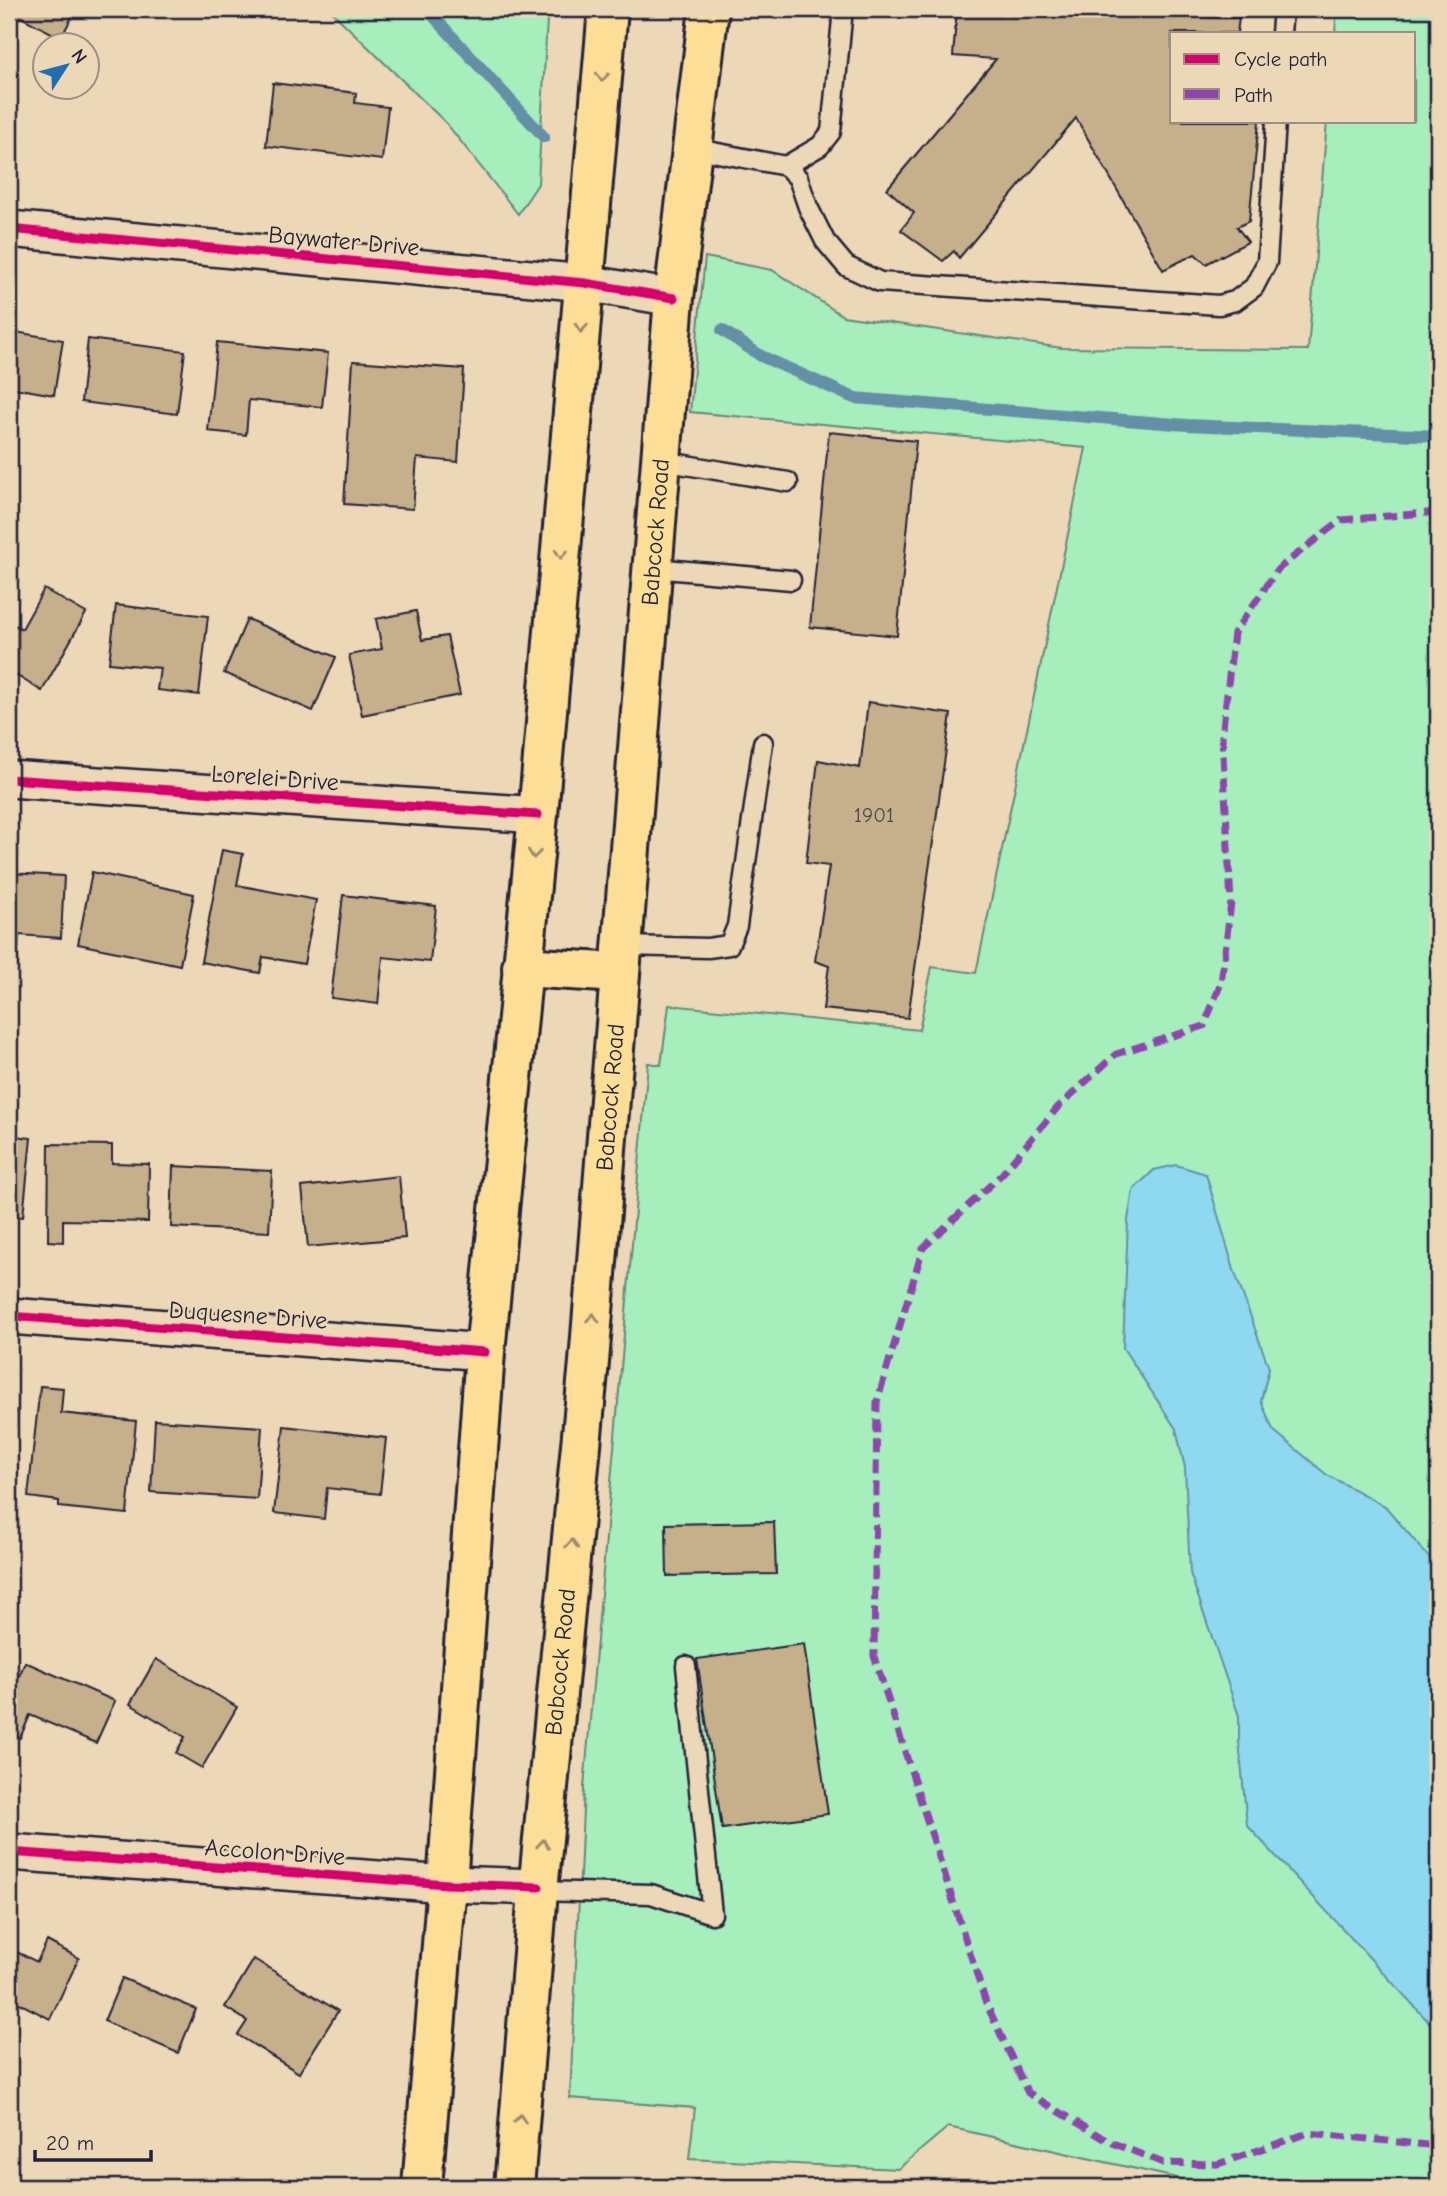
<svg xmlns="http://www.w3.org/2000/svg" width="1447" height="2196" viewBox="0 0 1447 2196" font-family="'Comic Neue',sans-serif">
<rect width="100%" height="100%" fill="#ecd8b6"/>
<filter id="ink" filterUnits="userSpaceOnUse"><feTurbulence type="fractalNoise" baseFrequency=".0143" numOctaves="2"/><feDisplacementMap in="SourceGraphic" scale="14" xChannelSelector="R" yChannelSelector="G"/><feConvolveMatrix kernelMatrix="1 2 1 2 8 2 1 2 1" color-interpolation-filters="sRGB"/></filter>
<g filter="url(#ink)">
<g fill="#a6eebc" stroke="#64887c" stroke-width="2">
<polygon points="329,9 533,9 547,19 538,184 518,214 446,123"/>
<polygon points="1337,9 1438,9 1438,2187 1217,2187 948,2127 898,2169 689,2159 695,2108 570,2098 584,1787 648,1063 661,1065 669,1005 919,1030 932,967 976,973 1086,448 690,412 705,257 772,270 843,316 1062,348 1308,350 1327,121 1414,121 1414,33 1335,33"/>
</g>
<polygon fill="#8ed9ef" stroke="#6390a7" stroke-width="2" points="1176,1165 1206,1174 1234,1270 1269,1368 1261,1401 1273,1430 1327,1475 1385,1506 1438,1568 1438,2032 1247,1825 1239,1742 1239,1716 1190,1573 1185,1468 1176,1429 1123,1348 1128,1220 1133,1190 1154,1170"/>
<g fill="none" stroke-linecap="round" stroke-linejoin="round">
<g stroke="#6390a7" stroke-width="12">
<polyline points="427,9 544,137"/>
<polyline points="722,330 761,356 854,398 1187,425 1438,436"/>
</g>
</g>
<g fill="#c5b08b" stroke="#22223b" stroke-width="2">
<polygon points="9,9 76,9 61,38 9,11"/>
<polygon points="957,9 1170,9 1164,16 1239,18 1237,33 1172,33 1172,121 1259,121 1249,221 1237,227 1248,242 1206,264 1195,254 1163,270 1076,118 959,258 954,251 943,261 901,230 914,213 887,189 996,59 953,56"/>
<polygon points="273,83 356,93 355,103 388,107 382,160 266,146"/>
<polygon points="9,331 63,340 54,395 9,387"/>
<polygon points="88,339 185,351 177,414 81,402"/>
<polygon points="217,342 328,353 322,407 249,400 246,435 208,431"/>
<polygon points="353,361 464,369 458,462 417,458 413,509 344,504"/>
<polygon points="829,432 916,441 897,636 810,627"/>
<polygon points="44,589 86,613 42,691 9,671 9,622 22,629"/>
<polygon points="116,605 208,616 199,695 157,690 160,668 109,663"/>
<polygon points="416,611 422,640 447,636 460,695 362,715 349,655 382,649 376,619"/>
<polygon points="247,619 336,657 313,711 224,673"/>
<polygon points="868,702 951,714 908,1018 823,1009 829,966 815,961 829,866 806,863 818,760 860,768"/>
<polygon points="222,850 243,854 237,885 316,900 304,964 263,957 260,973 201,962"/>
<polygon points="92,872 194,894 180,965 78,944"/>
<polygon points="9,873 64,876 61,938 19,935 17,965 9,965"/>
<polygon points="343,895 436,906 430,962 383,957 378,1004 331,998"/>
<polygon points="9,1135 31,1138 23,1217 9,1216"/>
<polygon points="49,1144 112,1145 112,1163 149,1164 148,1222 63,1220 63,1242 48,1241"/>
<polygon points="173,1166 272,1171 269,1232 171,1227"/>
<polygon points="399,1176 405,1238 308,1247 302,1187"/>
<polygon points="40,1386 63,1388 61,1413 136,1421 127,1514 59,1507 59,1501 28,1497"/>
<polygon points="9,1409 16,1410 12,1458 9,1457"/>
<polygon points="155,1420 262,1427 257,1499 151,1492"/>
<polygon points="284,1426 386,1438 380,1494 327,1488 324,1519 274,1513"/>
<polygon points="774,1522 776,1574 667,1576 666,1524"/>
<polygon points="804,1644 828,1814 722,1829 697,1659"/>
<polygon points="156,1659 237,1707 202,1768 176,1753 185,1737 130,1704"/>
<polygon points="25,1662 115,1701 96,1743 30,1715 20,1738 9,1733 9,1700"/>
<polygon points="47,1941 79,1958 50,2019 9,1998 9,1948 37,1962"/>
<polygon points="254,1959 338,2011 299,2073 238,2035 247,2021 225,2007"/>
<polygon points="122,1978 196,2009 178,2053 104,2021"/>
</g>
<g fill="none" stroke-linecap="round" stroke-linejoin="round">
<defs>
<g id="service">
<polyline points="1281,33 1283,9"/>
<polyline points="692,148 786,166 798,178 808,207 825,241 846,266 880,282 1219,305 1235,301 1254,287 1267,262 1276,121"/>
<polyline points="786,166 820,146 831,132 843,9"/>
<polyline points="662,461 788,482"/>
<polyline points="653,568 791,580"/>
<polyline points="623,946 708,948 729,945 737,926 763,743"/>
<polyline points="538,1891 651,1894 712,1914 686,1666"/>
</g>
<g id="minor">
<polyline points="9,229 585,283 674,298"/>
<polyline points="9,779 538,815"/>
<polyline points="9,1316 485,1352"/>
<polyline points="9,1852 447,1884 539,1887"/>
</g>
<g id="primary">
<polyline points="522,967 620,973"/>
<polyline points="422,2187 447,1884 485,1352 538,815 608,9"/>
<path id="s1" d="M 514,2187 L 538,1891 L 589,1362 L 674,298 L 709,9"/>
</g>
</defs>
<use href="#service" stroke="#22223b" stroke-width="23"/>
<use href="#minor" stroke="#22223b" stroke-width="40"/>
<use href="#primary" stroke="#22223b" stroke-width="44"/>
<use href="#service" stroke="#ecd8b6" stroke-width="18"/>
<use href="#minor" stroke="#ecd8b6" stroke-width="35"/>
<use href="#primary" stroke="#fdde96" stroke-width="38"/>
<polyline stroke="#8e44ad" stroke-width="7" stroke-dasharray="14 7" stroke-linecap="butt" points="1438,512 1341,520 1278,569 1234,633 1222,736 1231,903 1221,983 1204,1026 1116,1054 1058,1107 1002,1174 923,1248 877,1402 874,1656 986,2003 1028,2093 1108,2141 1163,2163 1218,2164 1308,2133 1438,2146"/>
<defs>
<g id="cycleway">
<polyline points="9,229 585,283 674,298"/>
<polyline points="9,779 538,815"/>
<polyline points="9,1316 485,1352"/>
<polyline points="9,1852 447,1884 539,1887"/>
</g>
</defs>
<use href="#cycleway" stroke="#ecd8b6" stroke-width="13"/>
<use href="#cycleway" stroke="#d6006c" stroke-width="9"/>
</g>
<defs><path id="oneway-chevron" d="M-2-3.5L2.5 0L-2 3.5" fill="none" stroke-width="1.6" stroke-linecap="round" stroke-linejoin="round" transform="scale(1.75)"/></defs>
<g stroke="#9a896d">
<use href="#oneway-chevron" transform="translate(602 77) rotate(95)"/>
<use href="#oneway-chevron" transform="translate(581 328) rotate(95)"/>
<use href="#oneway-chevron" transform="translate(561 554) rotate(95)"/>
<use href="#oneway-chevron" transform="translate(534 854) rotate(96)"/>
<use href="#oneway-chevron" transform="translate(593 1318) rotate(-85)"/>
<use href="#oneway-chevron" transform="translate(572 1544) rotate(-85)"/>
<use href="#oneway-chevron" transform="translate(543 1844) rotate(-85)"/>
<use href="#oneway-chevron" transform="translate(520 2119) rotate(-85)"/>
</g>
</g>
<g text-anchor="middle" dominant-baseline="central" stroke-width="5" stroke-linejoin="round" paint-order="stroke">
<g font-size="21" fill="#4b464f">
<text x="874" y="815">1901</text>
</g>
<g font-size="24" fill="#22223b" stroke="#ecd8b6">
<text transform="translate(344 241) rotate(5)">Baywater Drive</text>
<text stroke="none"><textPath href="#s1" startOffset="1661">Babcock Road</textPath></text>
<text transform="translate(275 778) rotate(4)">Lorelei Drive</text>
<text stroke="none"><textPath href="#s1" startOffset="1094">Babcock Road</textPath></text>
<text transform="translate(248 1315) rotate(4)">Duquesne Drive</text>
<text stroke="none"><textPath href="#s1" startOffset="527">Babcock Road</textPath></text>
<text transform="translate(275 1852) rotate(4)">Accolon Drive</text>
</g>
</g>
<rect width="1447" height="2196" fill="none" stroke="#ecd8b6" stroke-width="35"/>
<rect x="18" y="18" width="1412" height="2161" fill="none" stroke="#22223b" stroke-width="2.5" filter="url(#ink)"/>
<rect x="1170" y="32" width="245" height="91" fill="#ecd8b6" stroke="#9b8f85" stroke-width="2"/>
<rect x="1184" y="54" width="35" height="10" fill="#d6006c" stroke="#9b8f85" stroke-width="2"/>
<text x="1234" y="66" font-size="21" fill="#22223b">Cycle path</text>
<rect x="1184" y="89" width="35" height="10" fill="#8e44ad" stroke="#9b8f85" stroke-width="2"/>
<text x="1234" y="102" font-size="21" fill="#22223b">Path</text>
<g transform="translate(66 66) rotate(54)"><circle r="33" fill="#ecd8b6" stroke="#9b8f85" stroke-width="2"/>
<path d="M0-5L12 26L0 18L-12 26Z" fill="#1f6fb2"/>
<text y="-10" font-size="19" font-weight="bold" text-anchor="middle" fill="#22223b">N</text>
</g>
<path d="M35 2150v10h116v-10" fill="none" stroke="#22223b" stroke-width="3.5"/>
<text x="46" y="2150" font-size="21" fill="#22223b" stroke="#ecd8b6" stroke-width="5" paint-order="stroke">20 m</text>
</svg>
